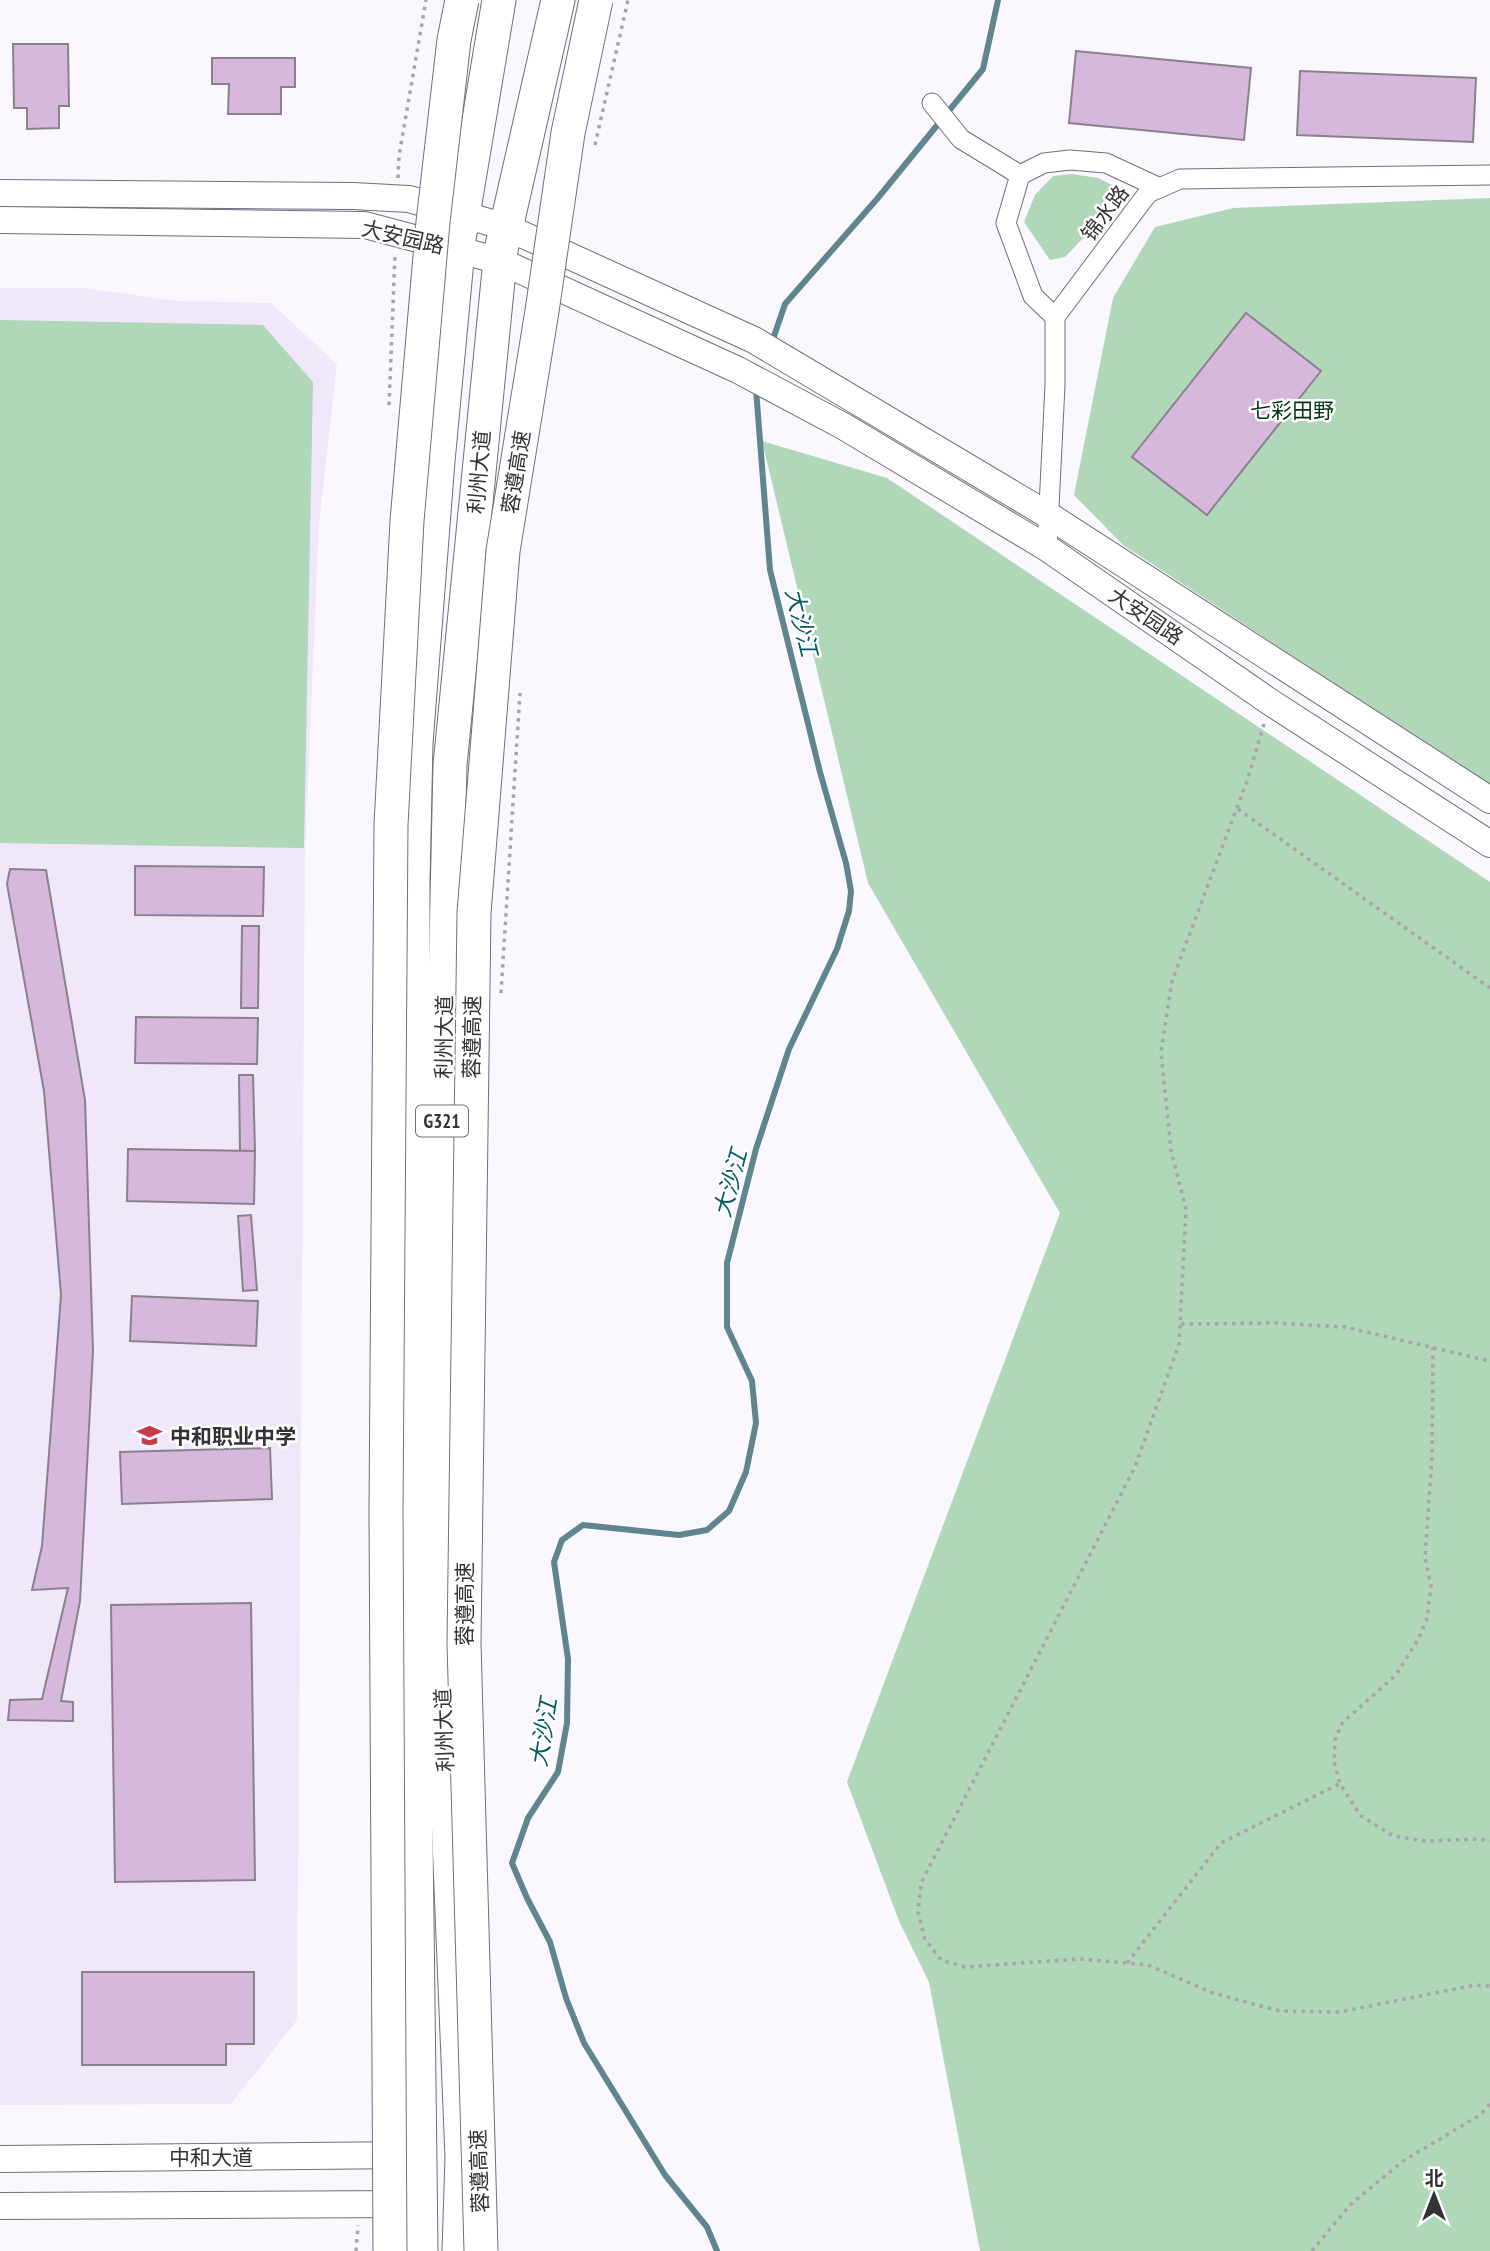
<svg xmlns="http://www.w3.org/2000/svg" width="1490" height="2251" viewBox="0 0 1490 2251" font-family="'PT Sans Narrow','Noto Sans SC',sans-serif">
<rect width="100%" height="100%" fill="#faf7ff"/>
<polygon fill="#f0e7fb" points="0,288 84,288 176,301 271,303 337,364 319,524 305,852 297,2020 231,2104 0,2105"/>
<g fill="#afd7b8">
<polygon points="1072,174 1098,178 1112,185 1111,199 1094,227 1065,257 1050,260 1024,222 1035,195 1053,176"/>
<polygon points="1490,198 1490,785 1123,545 1074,495 1113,298 1155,227 1233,208"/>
<polygon points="0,320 263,325 313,382 304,848 0,843"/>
<polygon points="762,441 887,478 1490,882 1490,2251 980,2251 929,1982 899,1921 847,1782 1060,1213 868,883"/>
</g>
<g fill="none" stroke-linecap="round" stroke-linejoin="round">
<g stroke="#5f868e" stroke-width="6">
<polyline points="772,342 785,304 877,199 983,69 998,0"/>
<polyline points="717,2251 707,2227 665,2175 584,2043 566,1998 550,1942 527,1898 512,1863 528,1818 558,1772 567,1723 568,1659 554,1562 562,1540 583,1525 679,1535 707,1530 729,1511 746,1472 756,1423 752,1381 727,1327 727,1263 756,1149 789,1049 837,949 849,911 851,891 846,863 820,772 770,570 756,389"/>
</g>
</g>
<g fill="#d7b8dd" stroke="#8a818c" stroke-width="2">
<polygon points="13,44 68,44 69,106 59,106 59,128 27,129 27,108 14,108"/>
<polygon points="1076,51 1251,68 1244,140 1069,123"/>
<polygon points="212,58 295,58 295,87 281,87 281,114 228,114 229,84 212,84"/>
<polygon points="1300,71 1476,78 1473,142 1297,135"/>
<polygon points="1246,313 1321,371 1207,515 1132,457"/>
<polygon points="135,866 264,867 263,916 135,915"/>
<polygon points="10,869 46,870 85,1100 93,1351 80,1601 61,1701 73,1702 73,1721 8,1720 10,1700 42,1699 68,1588 32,1590 42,1546 61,1295 44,1091 7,884"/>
<polygon points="242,926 259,926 258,1008 241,1008"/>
<polygon points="136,1017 258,1018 257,1064 135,1063"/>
<polygon points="239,1075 253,1075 255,1151 240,1151"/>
<polygon points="128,1149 255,1151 254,1204 127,1201"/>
<polygon points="251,1215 257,1290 243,1291 238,1216"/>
<polygon points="132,1296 258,1301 256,1346 130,1341"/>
<polygon points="270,1448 272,1499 122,1504 120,1452"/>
<polygon points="251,1603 255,1880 115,1882 111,1605"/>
<polygon points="82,1972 254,1972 254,2044 226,2044 226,2065 82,2065"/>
</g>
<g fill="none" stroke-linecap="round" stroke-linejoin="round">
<defs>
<g id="street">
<polyline points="932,103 961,139 1020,175"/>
<polyline points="1055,317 1033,296 1006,223 1020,175 1044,163 1070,160 1106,163 1160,188"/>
<polyline points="1047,548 1055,385 1055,317 1148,193 1180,179 1490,175"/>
</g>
<g id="secondary">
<polyline points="0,193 353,196 409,199 506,227 754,340 1048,515 1490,800"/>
<polyline points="0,220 365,225 500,261 738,370 843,426 1047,548 1270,702 1490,844"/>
<polyline points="0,2159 409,2155"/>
<polyline points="0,2206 408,2204"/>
</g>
<g id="highway">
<polyline points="421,2251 412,1506 413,880 416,743 438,461 459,239 499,0"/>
<polyline points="459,2251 462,2157 439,1593 441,1166 450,765 501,250 558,0"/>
</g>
</defs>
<use href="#street" stroke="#726d79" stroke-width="21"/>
<use href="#secondary" stroke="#726d79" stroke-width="28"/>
<use href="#highway" stroke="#726d79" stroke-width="35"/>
<g stroke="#a7a4ab" stroke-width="3.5" stroke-dasharray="3.5 5" stroke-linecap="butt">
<polyline points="595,145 628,0"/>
<polyline points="398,178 399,156 426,0"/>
<polyline points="389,405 395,255"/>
<polyline points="1264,724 1247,781 1172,981 1161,1052 1171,1150 1186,1209 1179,1344 1135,1467 921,1883 918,1912 925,1939 941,1960 965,1967 1080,1959 1148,1965 1213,1993 1280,2011 1340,2012 1475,1985 1490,1986"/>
<polyline points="1238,809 1490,988"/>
<polyline points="501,993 520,693"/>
<polyline points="1181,1324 1274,1323 1345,1327 1490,1361"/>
<polyline points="1433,1347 1432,1457 1425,1558 1431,1586 1427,1618 1419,1638 1396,1675 1342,1723 1335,1740 1334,1762 1340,1784 1361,1816 1393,1836 1425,1841 1479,1839 1490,1841"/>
<polyline points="1127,1963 1221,1843 1339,1784"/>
<polyline points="356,2251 358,2225"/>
<polyline points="1312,2251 1350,2205 1403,2161 1480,2115 1490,2104"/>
</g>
<use href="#street" stroke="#fff" stroke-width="19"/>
<use href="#secondary" stroke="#fff" stroke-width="26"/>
<use href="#highway" stroke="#fff" stroke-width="33"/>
<defs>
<g id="highway-bridge">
<polyline points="390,2251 386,1512 391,825 407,521 433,222 454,40 462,0"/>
<polyline points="481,2251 464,1643 474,913 503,551 542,311 568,133 596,0"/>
</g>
</defs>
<use href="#highway-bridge" stroke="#726d79" stroke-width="35" stroke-linecap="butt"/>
<use href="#highway-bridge" stroke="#fff" stroke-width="33"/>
</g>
<defs>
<symbol id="school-bare" viewBox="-9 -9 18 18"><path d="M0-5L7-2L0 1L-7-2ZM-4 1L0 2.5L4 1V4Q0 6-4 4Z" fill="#ca3a4d" stroke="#fff" stroke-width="2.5" paint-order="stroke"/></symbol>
</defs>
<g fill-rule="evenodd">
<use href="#school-bare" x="132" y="1418" width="35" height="35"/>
</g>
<g text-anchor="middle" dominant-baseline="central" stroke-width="5" stroke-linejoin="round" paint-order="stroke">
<rect fill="#fff" stroke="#716f73" stroke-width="2" x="416" y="1105.5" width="52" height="31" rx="5"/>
<g font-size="19" font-weight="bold" fill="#343137">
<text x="442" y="1121">G321</text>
</g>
<g font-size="21" fill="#343137" stroke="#fff">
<text transform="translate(1105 213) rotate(-53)">锦水路</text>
<text transform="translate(403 237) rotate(13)">大安园路</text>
<text transform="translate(479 472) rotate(-85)">利州大道</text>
<text transform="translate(516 472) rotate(-81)">蓉遵高速</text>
<text transform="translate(1146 616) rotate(34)">大安园路</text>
<text transform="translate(444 1037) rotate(-89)">利州大道</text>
<text transform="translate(472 1037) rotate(-89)">蓉遵高速</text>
<text transform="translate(464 1604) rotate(-90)">蓉遵高速</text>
<text transform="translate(444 1730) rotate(-92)">利州大道</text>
<text x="211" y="2157">中和大道</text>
<text transform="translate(479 2171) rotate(-92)">蓉遵高速</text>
</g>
<g font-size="21" fill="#003316" stroke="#fff">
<text x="1292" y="410">七彩田野</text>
</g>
<g font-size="21" font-weight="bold" fill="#343137" stroke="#fff" text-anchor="start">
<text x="170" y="1436">中和职业中学</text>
</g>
<g font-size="23" font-style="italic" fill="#035b65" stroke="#fff">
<text transform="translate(802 622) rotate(76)">大沙江</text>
<text transform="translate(730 1183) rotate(-75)">大沙江</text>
<text transform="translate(543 1732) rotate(-81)">大沙江</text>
</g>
</g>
<g transform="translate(1434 2195)" stroke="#ffffff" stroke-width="5" paint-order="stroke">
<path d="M0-5L12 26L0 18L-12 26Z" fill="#343137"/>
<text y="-10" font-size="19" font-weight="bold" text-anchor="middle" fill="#343137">北</text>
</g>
</svg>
